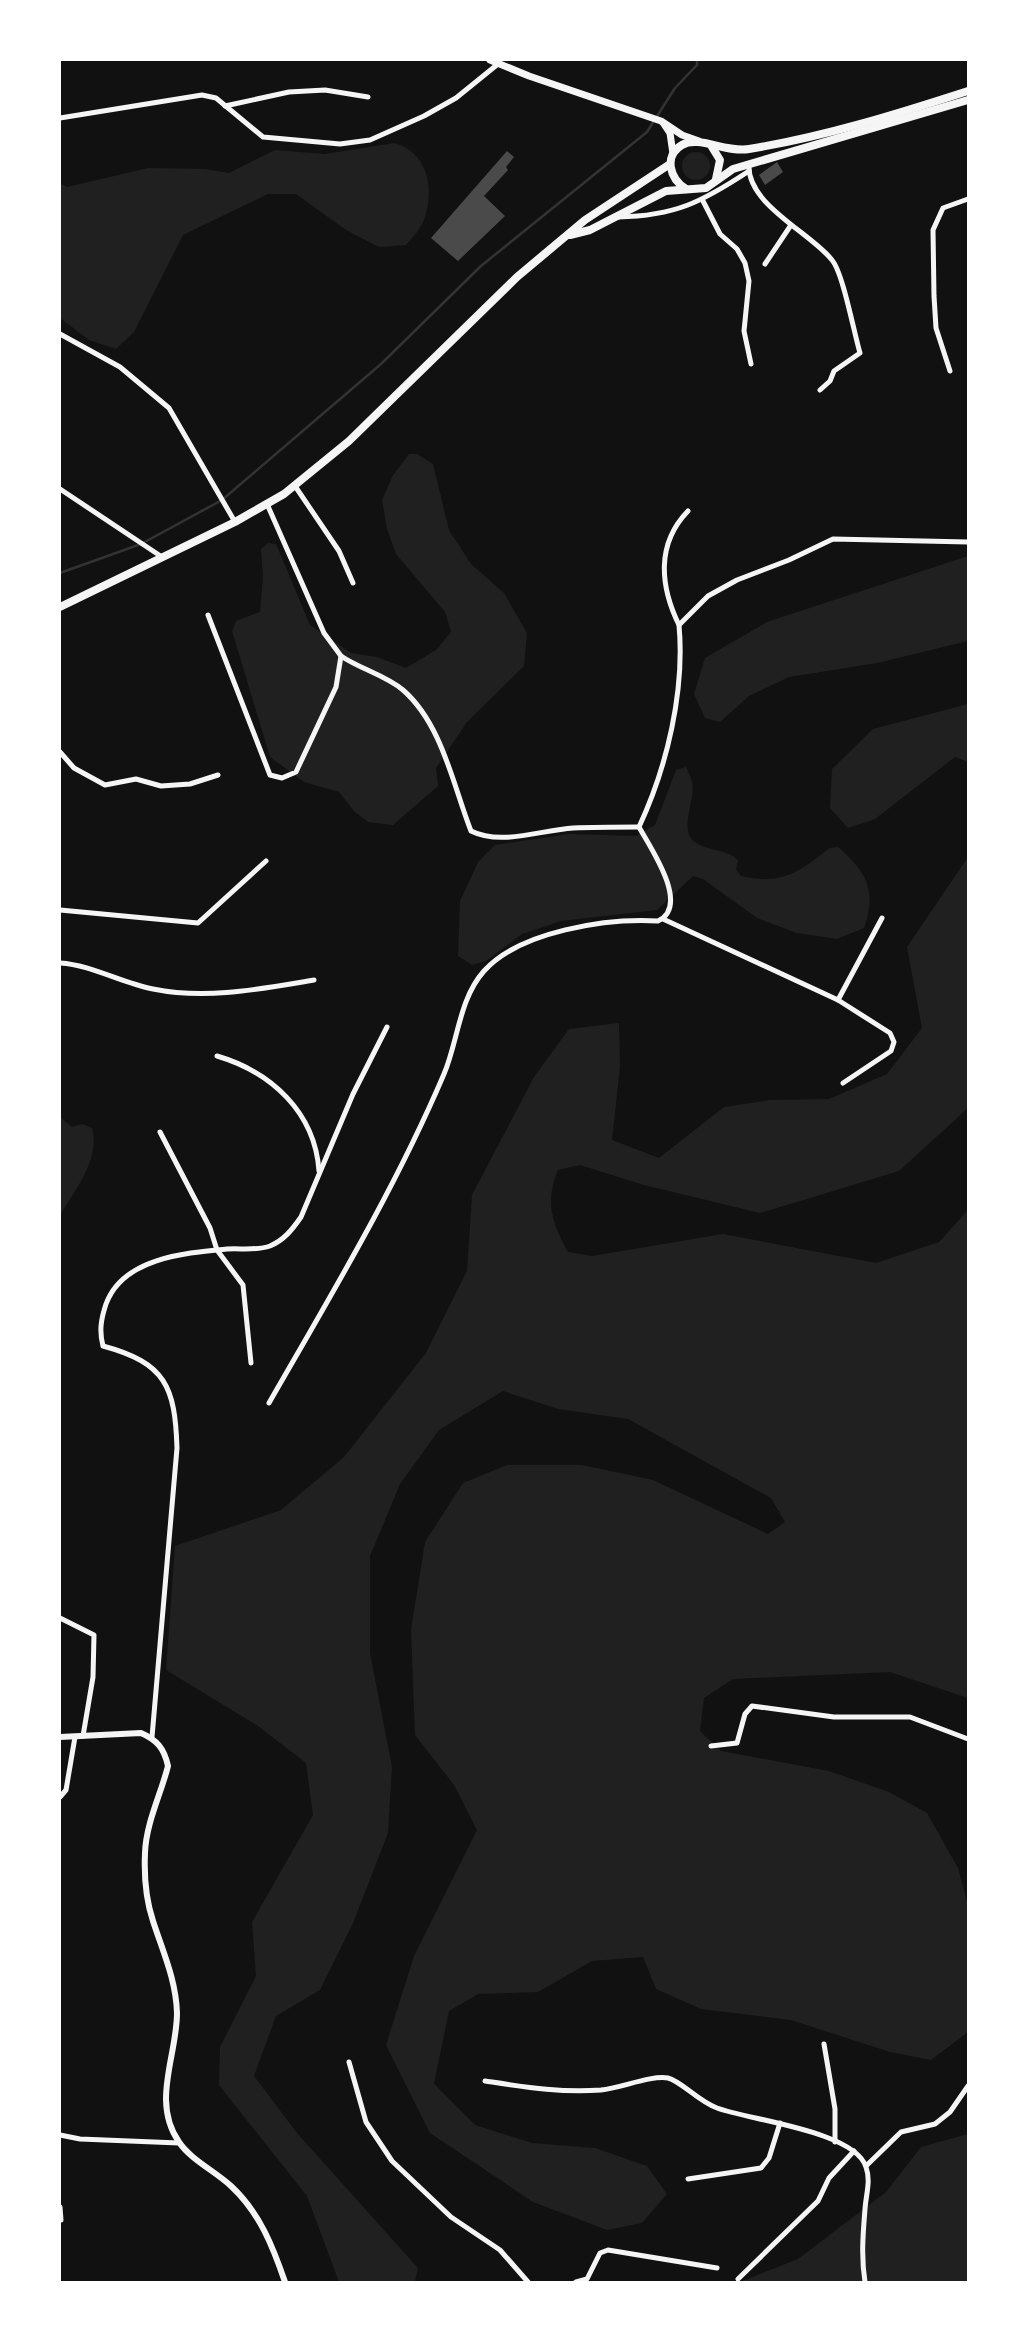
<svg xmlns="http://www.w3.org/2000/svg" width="1028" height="2342" viewBox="0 0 1028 2342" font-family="Roboto,sans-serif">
<rect width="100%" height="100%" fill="#111"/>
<g fill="#202020">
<path d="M 394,143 C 428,151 436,191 423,222 C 420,230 412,238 406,245 L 379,247 L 346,230 L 296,194 L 268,194 L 183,235 L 134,332 L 116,349 L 89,340 L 60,318 L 60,183 L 67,187 L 148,168 L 205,169 L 229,173 L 275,150 L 325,154 Z"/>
<circle cx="696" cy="166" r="14"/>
<polygon points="409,454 417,454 433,464 449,530 471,564 504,593 527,633 524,666 467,722 436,768 438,786 393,825 368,822 354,811 339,792 304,782 270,757 232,631 236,621 260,612 263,577 261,549 268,543 276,544 310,625 351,653 377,657 406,668 436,650 451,632 445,612 396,554 387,529 382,500 393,475"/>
<polygon points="968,556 968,641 877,663 789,677 749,696 720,722 705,718 694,694 705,658 767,622"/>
<polygon points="968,704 968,762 955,757 875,819 848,828 830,808 832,769 873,729"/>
<path d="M 686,767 C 688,771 691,777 692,782 C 696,798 682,821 690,837 C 699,852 728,847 738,861 L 736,869 L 741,876 C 783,885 797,873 830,848 L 838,847 C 867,872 877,891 864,928 L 837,939 L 797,933 L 757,918 L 703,879 L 693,876 L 657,910 L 561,921 L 522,934 L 486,961 L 472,965 L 458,956 L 460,901 L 478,862 L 495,845 L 569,834 L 636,836 L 655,825 L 676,770 Z"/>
<path d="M 968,857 L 968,1108 L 899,1171 L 760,1213 L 644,1185 L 580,1165 L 558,1170 C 545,1202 551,1221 568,1252 L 592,1256 L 723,1234 L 876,1263 L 939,1242 L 968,1210 L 968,1698 L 890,1672 L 733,1679 L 704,1698 L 700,1731 L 721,1751 L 829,1771 L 889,1792 L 927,1813 L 958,1868 L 968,1905 L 968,2032 L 931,2060 L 890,2052 L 791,2020 L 701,2009 L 656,1989 L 643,1957 L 592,1961 L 538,1992 L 478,1994 L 449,2011 L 434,2084 L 475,2125 L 532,2143 L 595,2148 L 647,2166 L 667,2194 L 642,2223 L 607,2230 L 533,2202 L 430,2133 L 386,2045 L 414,1956 L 477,1830 L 454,1785 L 415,1735 L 411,1630 L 425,1542 L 463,1483 L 507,1465 L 582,1465 L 653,1480 L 768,1534 L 785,1522 L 771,1498 L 628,1419 L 558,1409 L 503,1391 L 439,1430 L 400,1484 L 370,1556 L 370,1653 L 392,1767 L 388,1833 L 353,1923 L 320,1990 L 276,2016 L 254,2076 L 297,2133 L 418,2268 L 415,2282 L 339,2282 L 307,2196 L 219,2085 L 220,2047 L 256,1976 L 252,1922 L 313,1815 L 306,1763 L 258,1726 L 166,1670 L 175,1546 L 281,1510 L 344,1457 L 426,1353 L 467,1271 L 472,1195 L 534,1077 L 569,1029 L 619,1023 L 620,1067 L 612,1140 L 659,1158 L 724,1107 L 770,1100 L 829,1099 L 887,1074 L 922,1028 L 907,947 Z"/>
<path d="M 60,1117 L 72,1127 L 82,1124 L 92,1128 C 101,1157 75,1191 60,1215 Z"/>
<polygon points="968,2134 968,2282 740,2282 798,2259 886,2192 921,2147"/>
</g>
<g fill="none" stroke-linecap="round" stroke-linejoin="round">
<polyline stroke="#333" stroke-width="2.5" points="60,573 141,544 222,500 381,364 481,266 647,132 675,88 697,65 697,60"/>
</g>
<g fill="#4a4a4a">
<polygon points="507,151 514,157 506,167 508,170 484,196 505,216 458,261 431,238"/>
<polygon points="777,162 783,172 765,185 759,175"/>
</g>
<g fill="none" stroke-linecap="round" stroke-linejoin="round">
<g stroke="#f5f5f5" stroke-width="5">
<polyline points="225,106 289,92 325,90 368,97"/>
<polyline points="60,118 202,95 216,98 263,137 340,144 370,140 424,116 456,98 498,64"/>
<path d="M 749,164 C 746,204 811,233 832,260 C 843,273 854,333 860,353 L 834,371 L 830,381 L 820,390"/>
<polyline points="703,201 720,234 737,249 745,263 749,281 744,331 751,364"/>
<path d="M 618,217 C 675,216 702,202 749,171"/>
<polyline points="765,264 791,225"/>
<polyline points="60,334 120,367 169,408 235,522"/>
<polyline points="950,371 936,328 934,296 933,230 943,208 968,199"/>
<polyline points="295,486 339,551 353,583"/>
<polyline points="60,489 162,557"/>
<polyline points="208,615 270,775 282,778 296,772 336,687 341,656 324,633 267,504"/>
<path d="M 679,625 C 660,586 656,544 688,511"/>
<path d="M 341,656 C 360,669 385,675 403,690 C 442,724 453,785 471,831 C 501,846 541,830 573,828 C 595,827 617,827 639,827"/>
<polyline points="60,752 74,768 105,785 136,779 161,786 190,784 218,775"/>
<polyline points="60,910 198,923 266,861"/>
<polyline points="663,919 838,1000 890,1033 894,1042 891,1051 843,1083"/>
<path d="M 60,963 C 92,965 121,983 153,989 C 207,1000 260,989 314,980"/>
<polyline points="838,1000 882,918"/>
<path d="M 217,1056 C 271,1072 315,1112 319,1171"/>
<polyline points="160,1132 210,1228 217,1250 243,1285 251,1363"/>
<path d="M 269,1403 C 331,1295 395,1189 444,1074 C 458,1041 459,999 484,971 C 520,931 607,918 658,921 C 691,906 650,847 639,827 C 667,767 685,691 679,625 L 708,596 L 737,580 L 789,560 L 833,539 L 968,542"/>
<polyline points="60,1618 94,1635 93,1677 83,1736"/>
<path d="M 152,1737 L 177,1448 C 175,1387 166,1363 103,1346 C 99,1331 101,1319 106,1304 C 123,1258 184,1253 227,1249 C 241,1248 256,1251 270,1246 C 284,1240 292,1230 301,1217 L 353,1094 L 387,1027"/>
<polyline points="711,1746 737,1743 745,1714 752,1706 834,1717 910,1717 968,1739"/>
<polyline points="60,1797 66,1790 75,1737"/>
<polyline points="824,2044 835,2109 835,2142"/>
<polyline points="349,2062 366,2122 392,2161 451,2217 500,2250 528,2282"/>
<path d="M 485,2081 C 525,2087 561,2093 601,2090 C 621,2088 651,2075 668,2078 C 681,2081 699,2102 717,2108 C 749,2120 855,2131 866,2167 C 871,2181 866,2194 865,2209 C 863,2234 861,2257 865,2282"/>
<polyline points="60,2135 80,2139 179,2143"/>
<polyline points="866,2166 901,2132 935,2124 950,2112 968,2086"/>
<polyline points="688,2179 761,2168 769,2158 780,2123"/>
<polyline points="60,2207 61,2220"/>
<polyline points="738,2279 818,2201 829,2178 854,2151"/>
<polyline points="576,2282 587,2279 600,2253 608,2250 717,2268"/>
</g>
<path stroke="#f5f5f5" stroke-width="6" d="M 60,1737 L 141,1733 C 157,1740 164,1748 168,1766 C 161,1794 146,1823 145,1853 C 144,1875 146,1900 153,1921 C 163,1952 176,1980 177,2013 C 177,2056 151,2102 179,2142 C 191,2160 215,2171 231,2186 C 260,2213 273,2247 285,2282"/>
<g stroke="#f5f5f5" stroke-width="7">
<polyline points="490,60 529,76 661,121 682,135 699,141"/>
<polyline points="664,124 670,133 673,154"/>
</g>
<g stroke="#f5f5f5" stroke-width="8">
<polyline points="712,147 720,160 716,179"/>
<path d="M 686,189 C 670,179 663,156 682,145 C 698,135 726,153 749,149 C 823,137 897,114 968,91"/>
<polyline points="570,235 590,230 666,191 706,188 733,169 968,100"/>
<polyline points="60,607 235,522 284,494 349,441 517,277 585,220 670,164"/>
</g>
</g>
<rect width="1028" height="2342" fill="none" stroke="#ffffff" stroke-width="122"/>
</svg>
